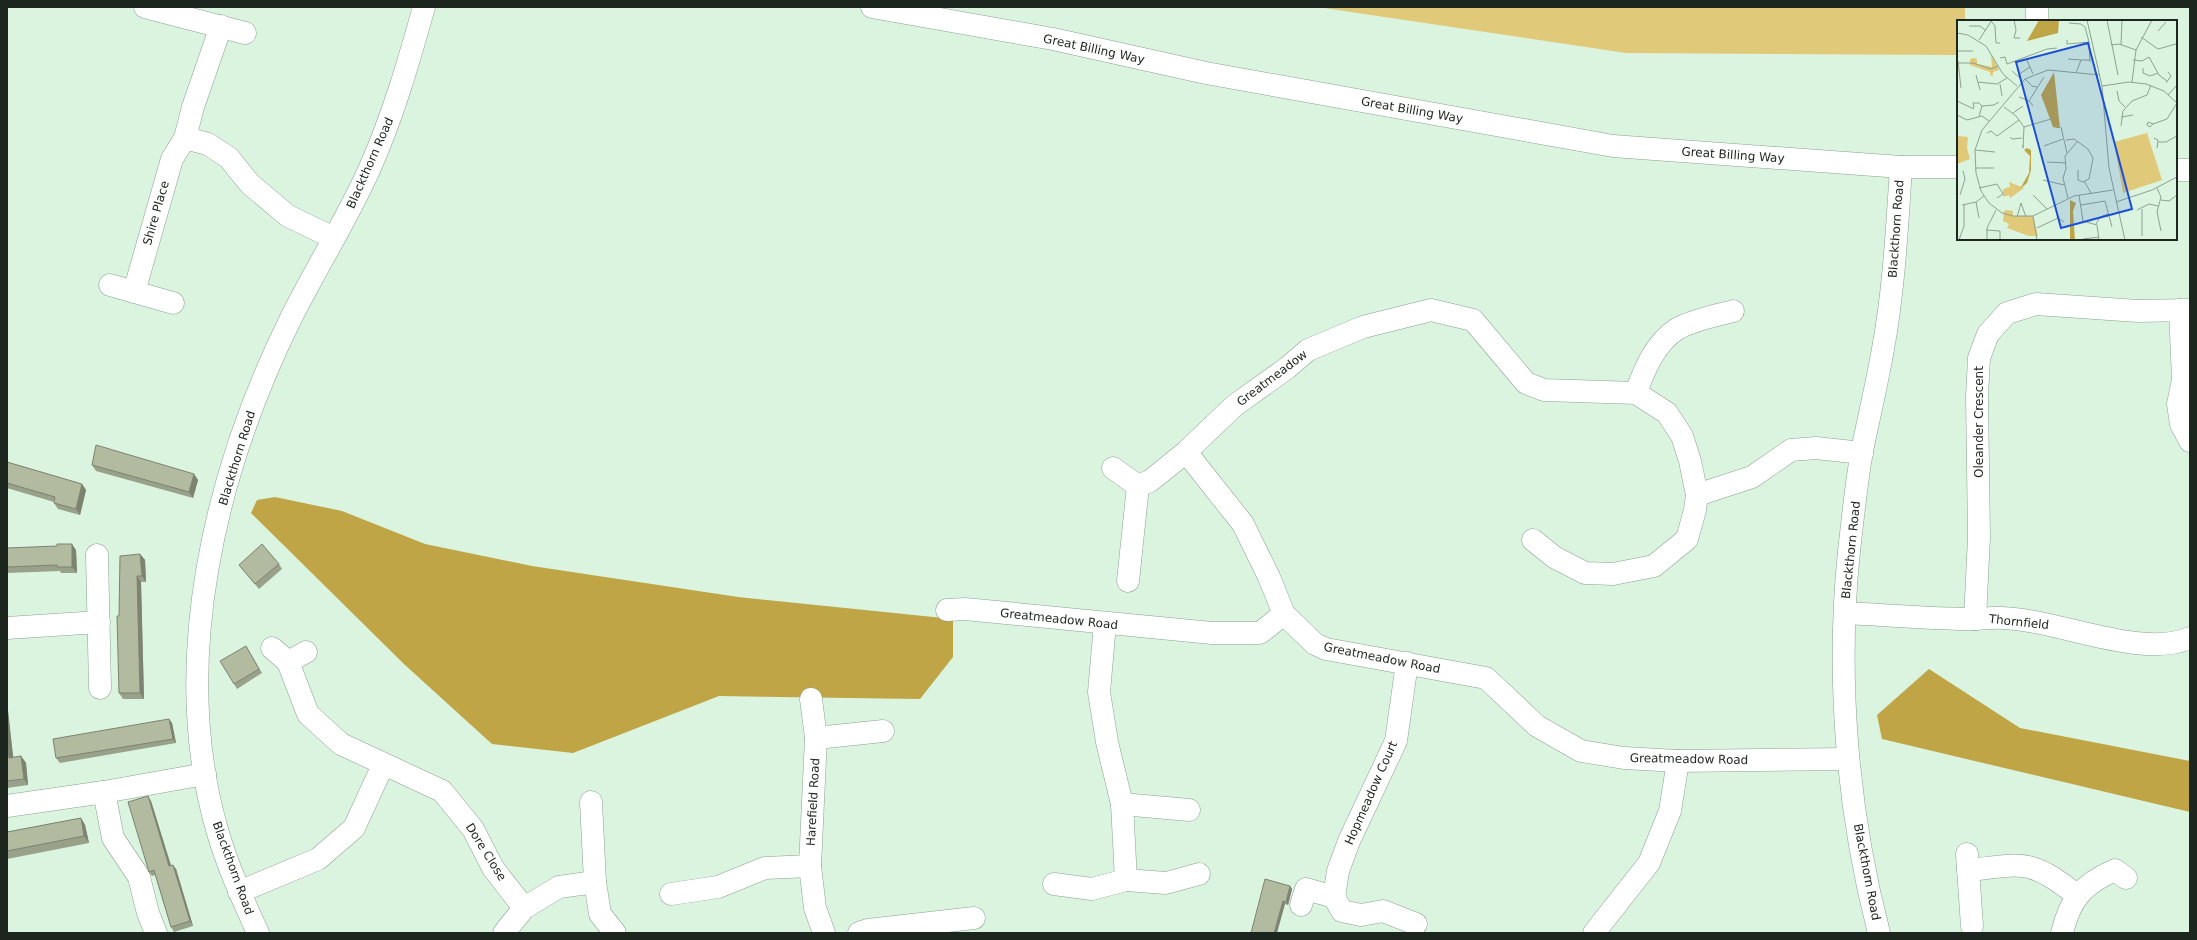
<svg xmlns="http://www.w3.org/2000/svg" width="2197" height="940" viewBox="0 0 2197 940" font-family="'DejaVu Sans',sans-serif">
<rect width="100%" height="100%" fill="#daf4df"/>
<polygon fill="#e0c979" points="1317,7 1965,7 1965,21 1958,21 1958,55 1626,53"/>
<g fill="#bfa545">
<polygon points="275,497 342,511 425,544 532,566 738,597 953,619 953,657 920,699 719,696 573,753 492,744 405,665 251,513 257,500"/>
<polygon points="1929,669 2020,728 2190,761 2190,812 1882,739 1877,715"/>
</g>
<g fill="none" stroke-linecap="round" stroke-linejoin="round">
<defs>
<g id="minor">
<polyline points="145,7 245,33"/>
<polyline points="221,26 193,107 185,138 208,144 229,158 250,184 288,216 334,238"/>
<polyline points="110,285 173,303"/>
<polyline points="134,292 172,159 185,138"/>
<polyline points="2180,310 2183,380 2178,404 2181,424 2190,441"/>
<path d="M 1636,393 C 1644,370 1655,343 1677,329 C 1693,320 1715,316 1733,311"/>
<polyline points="1186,452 1243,524 1269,577 1284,614 1315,644 1326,649 1486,678 1537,726 1581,751 1624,758 1678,761 1848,759"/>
<polyline points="1113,468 1138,486"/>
<polyline points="1697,495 1752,477 1791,450 1816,448 1862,453"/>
<polyline points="97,555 100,688"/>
<polyline points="1128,581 1138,486 1150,481 1186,452 1234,406 1287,368 1308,350 1363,327 1431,310 1473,320 1526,383 1544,390 1636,393 1667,413 1682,436 1690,461 1697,495 1695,510 1687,539 1654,566 1613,574 1585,573 1554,557 1533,540"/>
<polyline points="947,610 965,609 1212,633 1260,633 1284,614"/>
<path d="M 1845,613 C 1888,615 1932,619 1975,619 C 1984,619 1994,617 2003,618 C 2059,620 2140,659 2190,638"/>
<polyline points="1975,619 1979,537 1977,396 1979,358 1988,334 2007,313 2036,304 2138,311 2190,310"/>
<polyline points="1105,624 1099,692 1107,742 1122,804 1126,880"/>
<polyline points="7,628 99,622"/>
<polyline points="272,648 288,662 308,714 341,744 442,791 473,829 493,868 524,908"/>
<polyline points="288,662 306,652"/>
<polyline points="811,699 816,738 810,866 815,908 824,933"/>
<polyline points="816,738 883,731"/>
<polyline points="104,792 113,838 139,877 148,913 156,933"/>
<polyline points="591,802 595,882 600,914 615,933"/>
<polyline points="1122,804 1189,810"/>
<polyline points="7,806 104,792 205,774"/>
<polyline points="1967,854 1972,926"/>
<path d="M 1968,870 C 1987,869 2013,862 2032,868 C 2049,873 2063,885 2077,895"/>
<polyline points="1054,884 1092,889 1126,880 1166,883 1199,874"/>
<polyline points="239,892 318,859 354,828 383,765"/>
<polyline points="671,894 718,887 765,868 810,866"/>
<polyline points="1334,897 1338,871 1349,841 1396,741 1407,663"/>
<polyline points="1301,905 1306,889 1334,897 1342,911 1361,915 1383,911 1416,924"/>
<polyline points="504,933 524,908 559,887 595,882"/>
<polyline points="859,933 868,930 974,918"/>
<polyline points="1594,933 1649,863 1670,811 1678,761"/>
<path d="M 2062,933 C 2070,899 2083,884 2115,870 L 2126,878"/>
</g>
<g id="tertiary">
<polyline points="2037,21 2037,7"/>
<path d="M 258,933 C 243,900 228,867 218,833 C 168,664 215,472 291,318 C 316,268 346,221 369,170 C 393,116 408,64 424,7"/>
<path d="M 1879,933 C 1847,810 1836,678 1849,551 C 1853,518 1856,484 1862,451 C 1869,417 1877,383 1883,349 C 1894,289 1897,228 1901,167"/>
</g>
<g id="primary">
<polyline points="872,7 1053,39 1206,73 1613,146 1901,167 1958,167"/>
<polyline points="2176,170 2190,170"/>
</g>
</defs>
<use href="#minor" stroke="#8aa28f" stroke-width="23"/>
<use href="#tertiary" stroke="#8aa28f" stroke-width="23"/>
<use href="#primary" stroke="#8aa28f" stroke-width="23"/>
<use href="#minor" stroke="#fff" stroke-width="22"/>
<use href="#tertiary" stroke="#fff" stroke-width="22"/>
<use href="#primary" stroke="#fff" stroke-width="22"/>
</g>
<g fill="#99a18a">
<polygon points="7,462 82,484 86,490 80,515 58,509 54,503 54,502 7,488"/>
<polygon points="92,465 194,474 198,480 193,498 96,471"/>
<polygon points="7,548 76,550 77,573 61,573 60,571 7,573"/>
<polygon points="140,554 145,560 146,582 141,582 144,699 123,699 119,693 119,616"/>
<polygon points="279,564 282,569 259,589 239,565"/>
<polygon points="249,651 262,673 237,689 234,684"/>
<polygon points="7,702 13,758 21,756 26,763 28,785 7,788"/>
<polygon points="169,719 172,723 176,743 60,763 56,758"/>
<polygon points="151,801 171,865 176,869 193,926 174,932 171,927 155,875 152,876 149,872"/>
<polygon points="81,818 85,825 89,843 7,859 7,832"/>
<polygon points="1290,886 1292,889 1288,905 1285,904 1251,933"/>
</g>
<g fill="#7d8370">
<polygon points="194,474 198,480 193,498 189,492"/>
<polygon points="82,484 86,490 80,515 76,509"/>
<polygon points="72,544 76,550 77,573 72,567"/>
<polygon points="140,554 145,560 146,582 142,576"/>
<polygon points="137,576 141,582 144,699 140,693"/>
<polygon points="7,702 14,764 9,758 7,737"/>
<polygon points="169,719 172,723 176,743 173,739"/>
<polygon points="21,756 26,763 28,785 24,779"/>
<polygon points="148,796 151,801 172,870 169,866"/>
<polygon points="81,818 85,825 89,843 84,836"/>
<polygon points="173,865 176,869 193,926 190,921"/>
<polygon points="1290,886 1292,889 1288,905 1286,902"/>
<polygon points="1283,901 1285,904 1277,933 1274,933"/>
</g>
<g fill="#b2bba0" stroke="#7d8370">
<polygon points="96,445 194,474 189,492 92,465"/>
<polygon points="7,462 82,484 76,509 54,503 55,497 7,483"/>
<polygon points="57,544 72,544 72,567 57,567 57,565 7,567 7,548 57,546"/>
<polygon points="262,544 279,564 255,584 239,565"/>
<polygon points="140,554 142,576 137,576 140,693 119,693 117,616 119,616 120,556"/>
<polygon points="246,646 259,669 234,684 220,661"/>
<polygon points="169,719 173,739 56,758 53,739"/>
<polygon points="7,737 9,758 21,756 24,779 7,781"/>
<polygon points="148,796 169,866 173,865 190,921 171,927 154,870 149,872 128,802"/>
<polygon points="81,818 84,836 7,851 7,832"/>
<polygon points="1265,879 1290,886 1286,902 1283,901 1274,933 1251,933"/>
</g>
<g text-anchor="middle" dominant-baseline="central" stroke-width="4" stroke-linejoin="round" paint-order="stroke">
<g font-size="12" fill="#1c261e" stroke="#fff">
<text transform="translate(1094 49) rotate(12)">Great Billing Way</text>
<text transform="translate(1412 110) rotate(10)">Great Billing Way</text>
<text transform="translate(1733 155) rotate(4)">Great Billing Way</text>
<text transform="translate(370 163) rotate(-66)">Blackthorn Road</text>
<text transform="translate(156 213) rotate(-74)">Shire Place</text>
<text transform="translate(1896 229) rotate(-86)">Blackthorn Road</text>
<text transform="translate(1272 378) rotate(-37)">Greatmeadow</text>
<text transform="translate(1979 422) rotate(-90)">Oleander Crescent</text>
<text transform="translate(237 458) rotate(-73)">Blackthorn Road</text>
<text transform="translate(1851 550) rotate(-84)">Blackthorn Road</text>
<text transform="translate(1059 619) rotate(6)">Greatmeadow Road</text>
<text transform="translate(2019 622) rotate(6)">Thornfield</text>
<text transform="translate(1382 658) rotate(11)">Greatmeadow Road</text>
<text transform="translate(1689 759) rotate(1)">Greatmeadow Road</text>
<text transform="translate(1371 793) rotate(-66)">Hopmeadow Court</text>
<text transform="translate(813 802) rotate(-87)">Harefield Road</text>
<text transform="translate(486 852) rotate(58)">Dore Close</text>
<text transform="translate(233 868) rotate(70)">Blackthorn Road</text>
<text transform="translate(1867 872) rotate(79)">Blackthorn Road</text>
</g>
</g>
<g transform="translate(1957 20)">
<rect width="220" height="220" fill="#daf4df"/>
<path d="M 34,34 L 42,50 L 36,52 L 36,56 L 33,55 L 33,52 L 13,45 L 13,39 L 17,38 L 20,39 L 20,44 L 35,47 ZM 190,113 L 205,160 L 166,173 L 157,122 ZM 0,116 L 11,117 L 10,128 L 13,139 L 0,144 ZM 52,162 L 67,168 L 53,178 L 52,175 L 46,177 L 46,169 L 53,167 ZM 50,190 L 56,191 L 56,196 L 76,196 L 81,216 L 72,216 L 50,208 L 52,204 L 46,201 L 47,191 Z" fill="#e0c979"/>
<path d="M 82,0 L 102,0 L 101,13 L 70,21 ZM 97,52 L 103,108 L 100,108 L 96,107 L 84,75 ZM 70,128 L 74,130 L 74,150 L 70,163 L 63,169 L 72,153 L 73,136 L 67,130 ZM 113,180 L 119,183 L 116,191 L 118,220 L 113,220 Z" fill="#bfa545"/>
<path fill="none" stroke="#8ea292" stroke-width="1" d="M 57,0 L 59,10 L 57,18 L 63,18M 130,0 L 145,66 L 152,148 L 168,220M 150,0 L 161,55M 34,1 L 38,6 L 39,23 L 43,23M 112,3 L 124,4 L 128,7 L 132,22 L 133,42M 12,6 L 23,6 L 28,10M 201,11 L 209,2M 0,13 L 11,15 L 29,26 L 46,54 L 60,66M 184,17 L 201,29 L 219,24M 22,20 L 35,0M 110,20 L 110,24 L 132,22M 154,25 L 162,24 L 179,30M 164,25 L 165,0M 0,31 L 16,31M 43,38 L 48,37 L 50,44 L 90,29 L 100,28M 69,38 L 76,54M 111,39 L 124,40M 176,40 L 185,41 L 192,37 L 202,55 L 210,61M 1,41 L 4,68M 1,43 L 16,43 L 34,49 L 41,46M 186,48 L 186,53 L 193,56 L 201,53M 55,51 L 64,59M 119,53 L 124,40 L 133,40M 19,55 L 23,70M 61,55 L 73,47M 143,55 L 91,50 L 68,59 L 25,110 L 18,130 L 19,153 L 24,171 L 32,183 L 45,193 L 56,196 L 76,196 L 117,176 L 156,170M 68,59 L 75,66 L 80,67M 21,62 L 40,64 L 50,58M 175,62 L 179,30 L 195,0M 209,63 L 214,56 L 211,52M 43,64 L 45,76M 145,66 L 172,62 L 189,64 L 207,71 L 220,83M 160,71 L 162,81 L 168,87M 211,75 L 220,65M 62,77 L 72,81 L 76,86M 0,81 L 17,89M 72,81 L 87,57M 47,87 L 59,96 L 67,107 L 94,99M 17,88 L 16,83 L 22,83 L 25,86M 56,93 L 66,86M 0,95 L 10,100 L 25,96 L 32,101M 22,96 L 25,86 L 37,85 L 42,82M 164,97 L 176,95M 196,104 L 193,107 L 190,105 L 191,102 L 196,104 L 210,99 L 220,83M 164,106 L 166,91 L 175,81 L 190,75 L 194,65M 104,107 L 110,133M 30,113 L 34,111 L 40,116 L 62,100M 53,117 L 55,119 L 65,118M 197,118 L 201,120 L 200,128M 109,120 L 117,119 L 131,129 L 136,138 L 132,159 L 126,162 L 121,160 L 121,150M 201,122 L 209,122 L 220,116M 66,125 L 66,128 L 67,107M 87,126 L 106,119M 18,130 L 38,132M 90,142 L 109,143M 18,148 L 37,148M 86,160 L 107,165M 127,161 L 134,173M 22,168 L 40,164 L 46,174 L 40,178M 200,168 L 204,177 L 200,192 L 204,211M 3,175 L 8,159 L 6,151M 76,175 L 90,189M 122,175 L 126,201 L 140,205 L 142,220M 111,178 L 106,158 L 109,149 L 108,136 L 120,122M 204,180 L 212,181 L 220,175M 19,182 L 22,198M 159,182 L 195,170 L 220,157M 5,185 L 19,182 L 27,176M 124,185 L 148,181 L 155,207M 180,190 L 192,184 L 201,186M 76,196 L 80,220M 60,197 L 64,183 L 69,197M 139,204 L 143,197 L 151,194M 80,208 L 101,198 L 107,202M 29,210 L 43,211 L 43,219M 185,216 L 185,189M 126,219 L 142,217M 2,220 L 7,206 L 7,185M 30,220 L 30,208 L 39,190"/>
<path fill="#1d4ed8" fill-opacity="0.15" stroke="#1d4ed8" stroke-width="2" d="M 131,23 L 175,189 L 104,208 L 59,42 Z"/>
<rect width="220" height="220" fill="none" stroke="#1c261e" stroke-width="2"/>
</g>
<rect width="2197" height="940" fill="none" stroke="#1c261e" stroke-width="16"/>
</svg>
